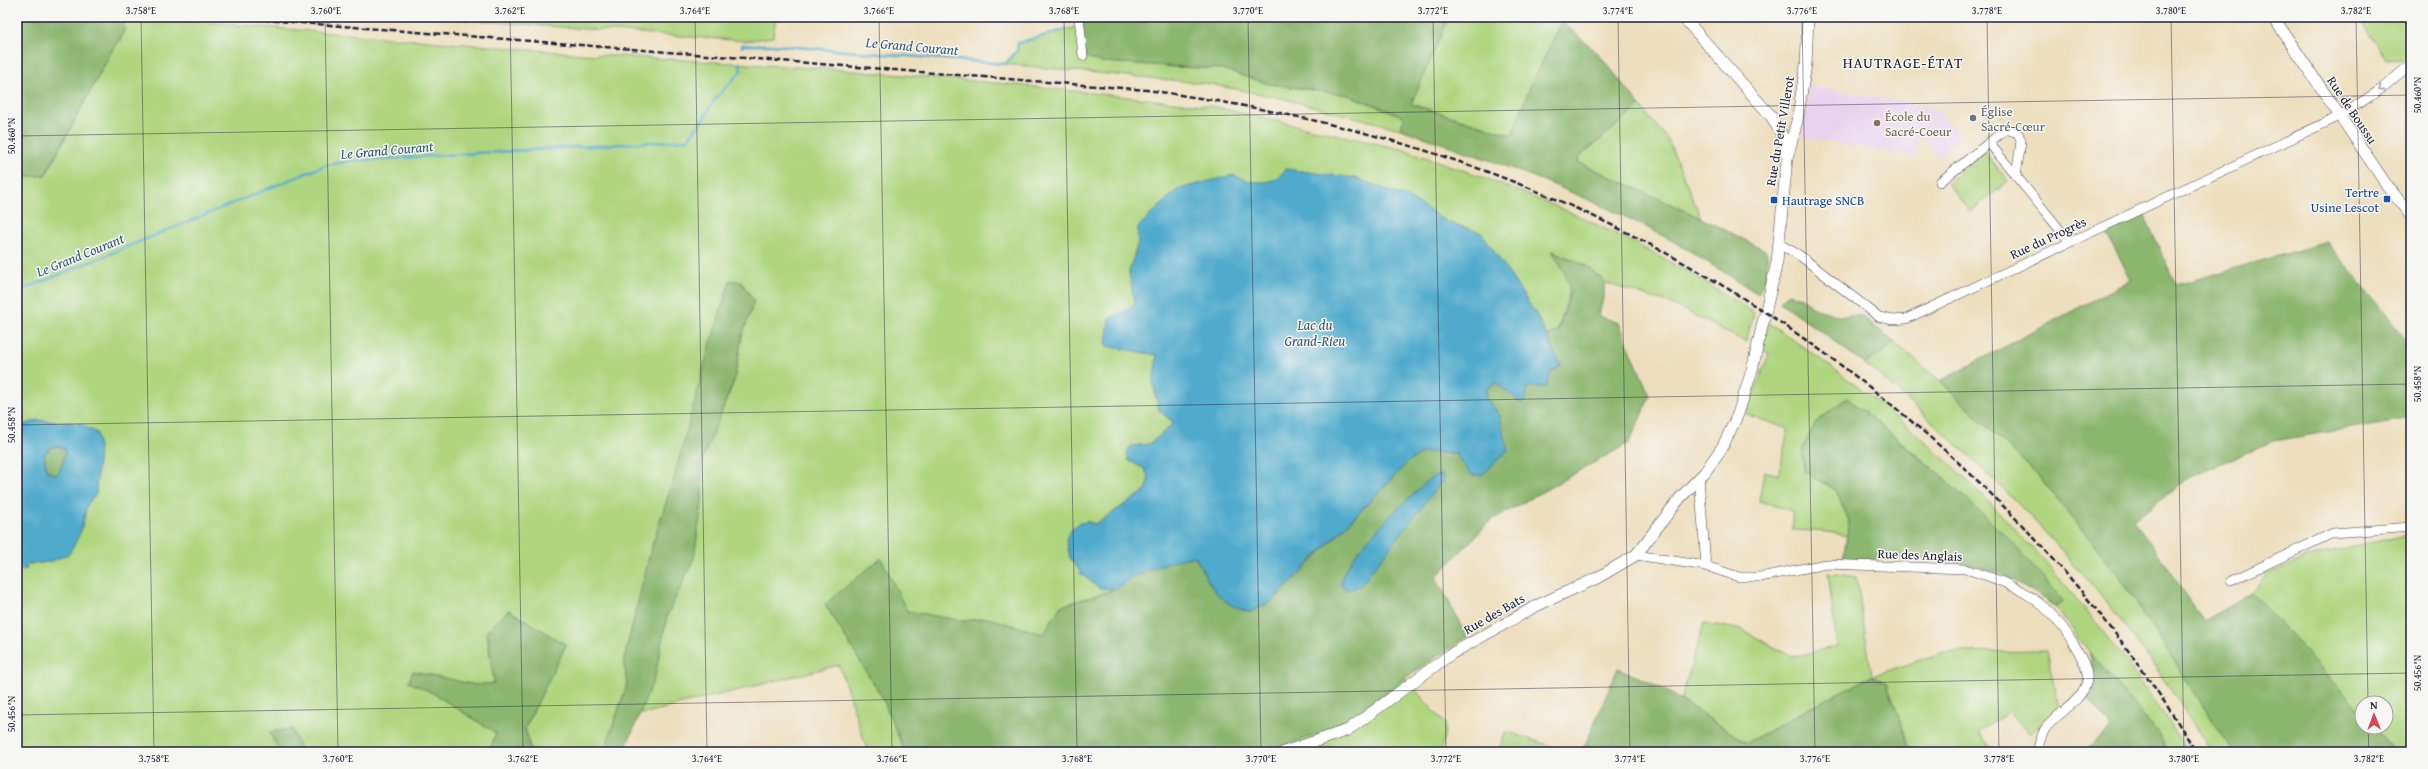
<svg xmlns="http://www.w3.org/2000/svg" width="2428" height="769" viewBox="0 0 2428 769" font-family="'Gentium Book Plus',serif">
<rect width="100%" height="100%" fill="#f6f6f2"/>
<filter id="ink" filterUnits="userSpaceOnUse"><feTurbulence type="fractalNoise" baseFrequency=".025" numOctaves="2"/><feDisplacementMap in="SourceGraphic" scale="8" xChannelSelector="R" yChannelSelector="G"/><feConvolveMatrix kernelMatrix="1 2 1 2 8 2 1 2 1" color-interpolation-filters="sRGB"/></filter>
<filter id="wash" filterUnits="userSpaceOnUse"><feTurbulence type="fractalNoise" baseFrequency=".012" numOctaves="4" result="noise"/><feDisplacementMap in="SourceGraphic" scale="16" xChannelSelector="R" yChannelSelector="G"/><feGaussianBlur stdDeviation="0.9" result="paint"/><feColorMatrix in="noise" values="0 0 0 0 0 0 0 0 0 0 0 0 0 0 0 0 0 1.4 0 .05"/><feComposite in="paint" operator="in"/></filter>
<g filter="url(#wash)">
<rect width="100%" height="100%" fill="#eddfbe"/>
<polygon fill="#e7d2ef" points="1810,86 1928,107 1938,110 1961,137 1938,156 1924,139 1918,137 1915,157 1802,137"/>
<g fill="#afd57f" stroke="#687c5d">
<path d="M 121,17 L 143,17 L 583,54 L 831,69 L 1009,84 L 1211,106 L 1405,150 L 1483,177 L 1577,215 L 1632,242 L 1696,276 L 1754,313 L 1746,342 L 1674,305 L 1606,283 L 1585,265 L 1553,251 L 1566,273 L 1571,288 L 1557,331 L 1547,336 L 1537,316 L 1482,233 L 1447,222 L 1411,199 L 1355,178 L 1279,178 L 1266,182 L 1245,181 L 1233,175 L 1138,227 L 1138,243 L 1129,272 L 1135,305 L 1109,319 L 1106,346 L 1158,355 L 1153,383 L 1159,410 L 1174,423 L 1150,444 L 1131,446 L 1128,460 L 1145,469 L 1148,477 L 1147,490 L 1095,524 L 1086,521 L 1099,588 L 1116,589 L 1061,606 L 1043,634 L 988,618 L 963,621 L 907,611 L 825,604 L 882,697 L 905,752 L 868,752 L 839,665 L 638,715 L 655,676 L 667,616 L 694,558 L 702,502 L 701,463 L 734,381 L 742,336 L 754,301 L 741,282 L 730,280 L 674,478 L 652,546 L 624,659 L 627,685 L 604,752 L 531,752 L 525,728 L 566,645 L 487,632 L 494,683 L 475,685 L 413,671 L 409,681 L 433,693 L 496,733 L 489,752 L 301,752 L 292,729 L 270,732 L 280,752 L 17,752 L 17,570 L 27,569 L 25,566 L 28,564 L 50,562 L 81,531 L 87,505 L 96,494 L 96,481 L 17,438 L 17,178 L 46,175 L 113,49 C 120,40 129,29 121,17 Z"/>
<polygon points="428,17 776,17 773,37 745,41"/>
<polygon points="1449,17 1565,17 1530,87 1512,135 1411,104"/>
<polygon points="2359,17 2411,17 2411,55 2405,59 2387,60"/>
<polygon points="1080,26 1168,67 1222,69 1269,84 1348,95 1405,117 1400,129 1285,99 1210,84 1005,64 1017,52 1018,43"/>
<polygon points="1640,106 1668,140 1701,218 1578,162 1579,157"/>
<polygon points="1985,152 2008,181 1970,212 1947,183"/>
<path d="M 1769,323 C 1832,367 1897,413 1953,467 C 2044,553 2120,647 2189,752 L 2169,752 L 2158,734 L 2091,654 L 2055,607 L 2063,602 L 1941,475 L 1847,398 L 1817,421 L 1804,471 L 1836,490 L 1849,521 L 1847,536 L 1829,532 L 1793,530 L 1792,511 L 1759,501 L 1764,471 L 1779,475 L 1788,429 L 1746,414 L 1769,354 L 1762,350 Z"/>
<path d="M 1895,343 L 1940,381 L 2039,476 L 2120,577 L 2233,752 L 2211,752 C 2200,733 2187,715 2175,696 C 2091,569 1982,461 1865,364 Z"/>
<polygon points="2411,534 2411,752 2395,752 2374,727 2386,727 2386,703 2362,703 2362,713 2252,592 2268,573 2315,555"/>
<polygon points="1828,573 1856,577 1872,676 1944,652 2046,651 2059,706 2030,734 2009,712 1978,732 1995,752 1911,752 1887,683 1872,676 1828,698 1747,743 1681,700 1704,623 1743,630 1792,657 1837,646"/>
<polygon points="1405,678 1446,725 1441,752 1263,752 1343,726"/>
<polygon points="1506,731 1568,752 1498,752"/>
</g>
<g fill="#8bb66e" stroke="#566c54">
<path d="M 17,17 L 121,17 C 129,29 120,40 113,49 L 45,175 L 17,178 Z"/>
<path d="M 1079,17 L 1449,17 L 1411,104 L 1512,135 L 1530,87 L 1562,22 L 1599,54 L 1640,106 L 1579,157 L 1578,162 L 1701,218 L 1767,251 L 1767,275 L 1758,294 C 1731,277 1705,260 1678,244 C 1590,195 1495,161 1400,129 L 1405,117 L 1348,95 L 1269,84 L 1222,69 L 1100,62 L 1083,56 Z"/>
<polygon points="2143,212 2176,285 2327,242 2411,346 2411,418 2274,441 2191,476 2134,520 2204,621 2252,592 2362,713 2362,727 2374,727 2395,752 2233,752 2120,577 2039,476 1940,381 2131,280 2105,229"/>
<path d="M 1552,251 L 1585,265 L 1606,283 L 1599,316 L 1619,323 L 1650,396 L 1629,443 L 1490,521 L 1436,577 L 1467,637 L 1405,678 L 1343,726 L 1263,752 L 1029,752 L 1027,747 L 1015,752 L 905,752 L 882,697 L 825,604 L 881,558 L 907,611 L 963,621 L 988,618 L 1043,634 L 1061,606 L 1116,589 L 1125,582 L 1164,562 L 1195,556 C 1209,584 1217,604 1250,612 L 1271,602 L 1293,581 L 1409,461 L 1425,452 L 1455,454 L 1471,474 L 1500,416 L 1486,398 L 1486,389 L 1496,383 L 1527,387 L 1561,366 L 1547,336 L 1558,331 C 1572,290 1576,289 1552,251 Z"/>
<polygon points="730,280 741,282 754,301 742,336 734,381 701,463 702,502 694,558 667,616 655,676 624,752 604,752 627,685 624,659 652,546 674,478 705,362"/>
<polygon points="1788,294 1801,298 1814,308 1839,316 1862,316 1895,343 1865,364 1780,302"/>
<path d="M 1847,398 C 1924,461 2001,523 2063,601 L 2055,607 C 2036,593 2012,577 1989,570 C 1943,555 1891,560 1843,559 L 1849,521 L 1836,490 L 1804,471 L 1802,449 L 1817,421 Z"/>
<path d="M 60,446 L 65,449 C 65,456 62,470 56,475 L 47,471 L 44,454 L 52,447 Z"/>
<polygon points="509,610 566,645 525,728 531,752 489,752 496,733 433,693 409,682 413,671 475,685 494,683 487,631"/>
<polygon points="2091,654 2158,734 2169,752 2084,752 2111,728 2089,699 2094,685"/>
<polygon points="1618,668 1660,687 1747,743 1828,698 1872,676 1887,683 1911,752 1717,752 1707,747 1676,752 1634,752 1613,743 1601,752 1582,752"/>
<polygon points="292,729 301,752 280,752 269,732"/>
</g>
<g fill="#4faacc" stroke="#386684" fill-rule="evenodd">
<path d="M 1286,169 L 1355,178 L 1411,199 L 1447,222 L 1482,233 L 1537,316 L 1561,366 L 1551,371 L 1546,387 L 1527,387 L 1527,396 L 1522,404 L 1496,383 L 1486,389 L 1486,398 L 1500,416 L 1508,450 L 1482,475 L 1471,475 L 1455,454 L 1425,452 L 1409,461 L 1271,602 L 1250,612 C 1216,604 1210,583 1195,556 C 1166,562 1139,571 1116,589 L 1099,588 L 1082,575 L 1070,558 L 1066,539 C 1073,525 1080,519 1096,524 L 1147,490 L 1148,477 L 1145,469 L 1128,460 L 1127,451 L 1131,446 L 1150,444 L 1174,423 L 1159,410 L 1153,383 L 1157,355 L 1106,346 L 1109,319 L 1135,305 L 1129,272 L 1138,243 L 1138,227 L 1178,189 L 1233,175 C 1252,184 1273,187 1286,169 Z"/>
<path d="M 38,420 L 81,424 L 97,433 L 99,447 L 96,494 L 87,505 L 81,531 L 70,553 L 50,562 L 28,564 L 26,566 L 27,569 L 17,570 L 17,438 L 23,425 ZM 60,446 L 65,449 C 65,456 62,470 56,475 L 47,471 L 44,454 L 52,447 Z"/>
<path d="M 1440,475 L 1445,477 L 1360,586 L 1348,590 L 1341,585 C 1338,561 1413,494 1432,477 Z"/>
</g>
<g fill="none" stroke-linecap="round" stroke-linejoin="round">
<g stroke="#4faacc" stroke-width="2.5">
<polyline points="1097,22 1100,17"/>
<polyline points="742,47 742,45 772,45 1005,64 1017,51 1018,43 1067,29"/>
<polyline points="17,292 326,165 351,161 687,140 703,120 714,100 741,71 740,63"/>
</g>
</g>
</g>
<g filter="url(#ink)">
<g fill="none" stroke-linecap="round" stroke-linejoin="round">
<defs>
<g id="minor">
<polyline points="1079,17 1083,56"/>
<polyline points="1990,144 2069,241"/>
<polyline points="1940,182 2006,129 2018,133 2021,141 2016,176"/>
<polyline points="1779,244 1799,255 1879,317 1893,320 1906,319 2340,116 2380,90 2411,64"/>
<polyline points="1699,478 1706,566"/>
<path d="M 1636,555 L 1706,566 L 1739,577 L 1760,577 L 1826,564 L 1965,569 C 2018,584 2052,602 2079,653 C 2083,662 2090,674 2086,684 C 2080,703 2056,714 2045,729 C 2041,736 2039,744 2037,752"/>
<polyline points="2231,581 2333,533 2411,527"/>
</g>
<g id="tertiary">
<polyline points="1683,17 1771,116 1783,137 1787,156"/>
<polyline points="2273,17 2386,184 2411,216"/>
<polyline points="1284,752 1348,730 1451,654 1538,605 1597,578 1636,555 1680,498 1705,472 1723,446 1738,414 1752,370 1777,262 1787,159 1797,121 1806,65 1808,17"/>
</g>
</defs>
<use href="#minor" stroke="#403e4f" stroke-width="10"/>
<use href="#tertiary" stroke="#403e4f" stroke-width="12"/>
<use href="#minor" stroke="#fff" stroke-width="9"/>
<use href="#tertiary" stroke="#fff" stroke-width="11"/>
<path stroke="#22223b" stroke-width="2.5" stroke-dasharray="6 3" stroke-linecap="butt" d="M 228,17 L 1147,90 C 1252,105 1354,126 1454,160 C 1751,260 2035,482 2196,752"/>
</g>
<defs><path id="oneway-chevron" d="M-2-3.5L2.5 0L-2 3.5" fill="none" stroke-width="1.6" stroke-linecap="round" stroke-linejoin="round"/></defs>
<use stroke="#9c9ca7" href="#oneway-chevron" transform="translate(2381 89) rotate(144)"/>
</g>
<path fill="none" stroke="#22223b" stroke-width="1" stroke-opacity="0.45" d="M 141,17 L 154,752M 325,17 L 338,752M 510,17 L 523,752M 695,17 L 707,752M 879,17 L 892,752M 1064,17 L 1077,752M 1248,17 L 1261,752M 1433,17 L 1446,752M 1618,17 L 1630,752M 1802,17 L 1815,752M 1987,17 L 1999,752M 2171,17 L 2184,752M 2356,17 L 2368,703M 17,136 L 2411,95M 17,425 L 2411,384M 17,715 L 2411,673M 2368,727 L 2369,752"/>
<circle fill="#6b7280" stroke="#f6f6f2" stroke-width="1.5" cx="1973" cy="118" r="4"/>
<circle fill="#8d6e63" stroke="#f6f6f2" stroke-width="1.5" cx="1877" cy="123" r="4"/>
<g fill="#1a4fb4" stroke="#f6f6f2" stroke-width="1.5">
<rect x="2383" y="195" width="8" height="8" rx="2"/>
<rect x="1770" y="196" width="8" height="8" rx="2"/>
</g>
<g text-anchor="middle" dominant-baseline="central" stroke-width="3" stroke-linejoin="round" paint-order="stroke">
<g font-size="13" fill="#22223b" stroke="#f6f6f2">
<text transform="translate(2352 110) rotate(56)">Rue de Boussu</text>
<text transform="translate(1780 131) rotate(-80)">Rue du Petit Villerot</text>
<text transform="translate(2048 238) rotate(-25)">Rue du Progrès</text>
<text transform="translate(1920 555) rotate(2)">Rue des Anglais</text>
<text transform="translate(1494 614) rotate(-30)">Rue des Bats</text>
</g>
<g font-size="13" fill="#5b616d" stroke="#f6f6f2" text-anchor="start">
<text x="1981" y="111">Église<tspan x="1981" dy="15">Sacré-Cœur</tspan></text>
</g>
<g font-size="13" fill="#785e54" stroke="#f6f6f2" text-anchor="start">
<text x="1885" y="116">École du<tspan x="1885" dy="15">Sacré-Coeur</tspan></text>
</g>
<g font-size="13" fill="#164399" stroke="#f6f6f2" text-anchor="end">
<text x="2379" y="192">Tertre<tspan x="2379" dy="15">Usine Lescot</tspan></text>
<text x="1782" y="200" text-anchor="start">Hautrage SNCB</text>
</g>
<g font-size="14" font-style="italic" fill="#345875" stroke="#f6f6f2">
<text transform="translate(912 46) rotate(5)">Le Grand Courant</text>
<text transform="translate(387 150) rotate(-5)">Le Grand Courant</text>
<text transform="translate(80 255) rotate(-22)">Le Grand Courant</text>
<text x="1315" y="325">Lac du<tspan x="1315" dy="16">Grand-Rieu</tspan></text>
</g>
<g font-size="15" letter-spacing="1" fill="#22223b" stroke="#f6f6f2">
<text x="1903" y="62">HAUTRAGE-ÉTAT</text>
</g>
</g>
<rect width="2428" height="769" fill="none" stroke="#f6f6f2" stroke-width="44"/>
<g transform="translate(2374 715) rotate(359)"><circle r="19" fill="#f6f6f2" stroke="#a1a1a9"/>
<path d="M0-3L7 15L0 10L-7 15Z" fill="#d1495b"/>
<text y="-6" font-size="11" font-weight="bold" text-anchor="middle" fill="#22223b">N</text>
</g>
<rect x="22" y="22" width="2384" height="725" fill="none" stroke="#22223b" stroke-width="1.5"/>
<g font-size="10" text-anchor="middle" fill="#22223b">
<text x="141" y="14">3.758°E</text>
<text x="326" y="14">3.760°E</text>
<text x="510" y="14">3.762°E</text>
<text x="695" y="14">3.764°E</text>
<text x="879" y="14">3.766°E</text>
<text x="1064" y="14">3.768°E</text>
<text x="1248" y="14">3.770°E</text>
<text x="1433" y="14">3.772°E</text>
<text x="1618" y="14">3.774°E</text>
<text x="1802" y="14">3.776°E</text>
<text x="1987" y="14">3.778°E</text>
<text x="2171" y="14">3.780°E</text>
<text x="2356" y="14">3.782°E</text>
<text transform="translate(2417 95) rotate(-90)" y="4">50.460°N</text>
<text transform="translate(11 136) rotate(-90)" y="4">50.460°N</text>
<text transform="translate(2417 384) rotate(-90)" y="4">50.458°N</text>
<text transform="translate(11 425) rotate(-90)" y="4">50.458°N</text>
<text transform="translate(2417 673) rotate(-90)" y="4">50.456°N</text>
<text transform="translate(11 714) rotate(-90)" y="4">50.456°N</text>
<text x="154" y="762">3.758°E</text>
<text x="338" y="762">3.760°E</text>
<text x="523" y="762">3.762°E</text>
<text x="707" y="762">3.764°E</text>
<text x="892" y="762">3.766°E</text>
<text x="1077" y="762">3.768°E</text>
<text x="1261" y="762">3.770°E</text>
<text x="1446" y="762">3.772°E</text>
<text x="1630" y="762">3.774°E</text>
<text x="1815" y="762">3.776°E</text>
<text x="1999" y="762">3.778°E</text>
<text x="2184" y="762">3.780°E</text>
<text x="2369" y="762">3.782°E</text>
</g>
</svg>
